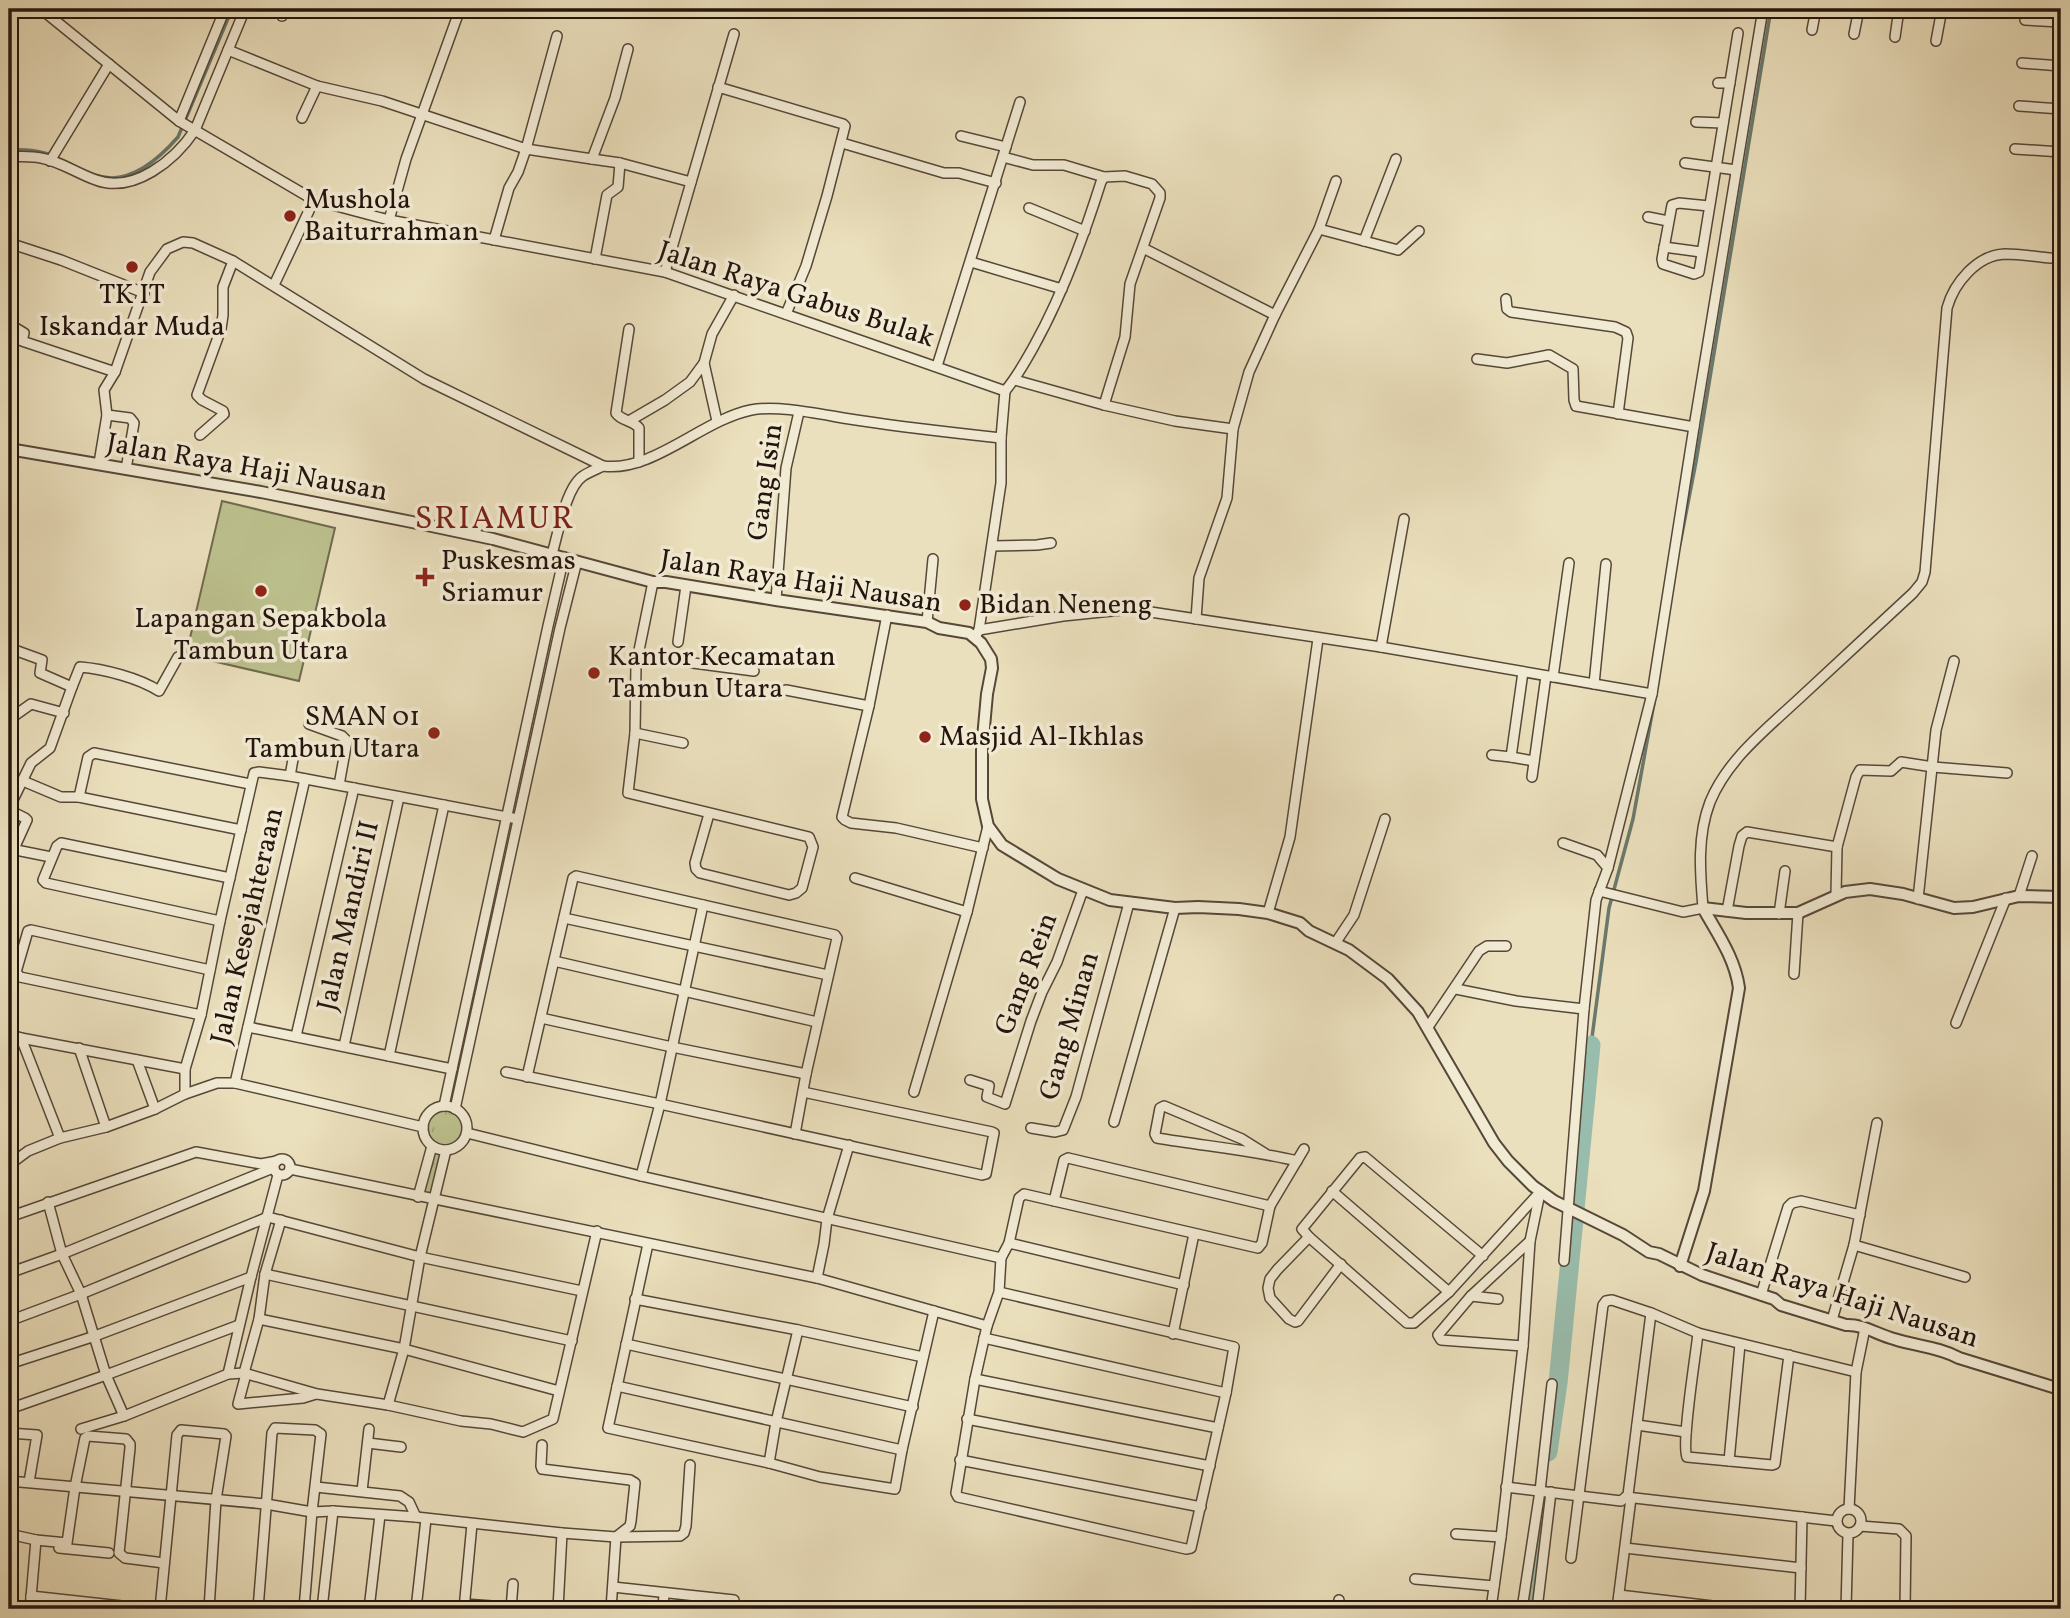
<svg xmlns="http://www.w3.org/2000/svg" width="2070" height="1618" viewBox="0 0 2070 1618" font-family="Vollkorn,serif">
<defs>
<pattern id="grass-tufts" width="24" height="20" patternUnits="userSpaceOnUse" patternTransform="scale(1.75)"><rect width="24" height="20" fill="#bcc18e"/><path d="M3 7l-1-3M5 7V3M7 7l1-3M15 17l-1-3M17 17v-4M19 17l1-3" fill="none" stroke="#a1a579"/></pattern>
</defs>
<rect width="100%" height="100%" fill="#ebe0bd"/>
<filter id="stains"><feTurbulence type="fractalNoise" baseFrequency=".00286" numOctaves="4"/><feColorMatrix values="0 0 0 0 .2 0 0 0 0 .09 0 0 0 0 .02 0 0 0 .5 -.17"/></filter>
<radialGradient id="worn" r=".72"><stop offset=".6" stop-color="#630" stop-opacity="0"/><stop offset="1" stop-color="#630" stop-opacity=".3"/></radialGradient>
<path fill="url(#grass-tufts)" stroke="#706a4e" stroke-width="2" d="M 441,1106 C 472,1107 477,1143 446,1150 L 435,1200 L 418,1197 L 432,1147 L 423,1134 L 423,1120 L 434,1109 Z"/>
<polygon fill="#bcc18e" stroke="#706a4e" stroke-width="2" points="222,501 335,528 299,681 186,655"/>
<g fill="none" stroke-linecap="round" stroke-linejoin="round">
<g stroke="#6a796d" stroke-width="3.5">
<path d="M 9,150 C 51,147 60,162 95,175 C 128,187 158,160 178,137 L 232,9"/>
<polyline points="1680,544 1696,462 1771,9"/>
<polyline points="1591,1045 1609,908 1633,819 1654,703"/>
</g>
<g stroke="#99bdad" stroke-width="19">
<polyline points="1548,1452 1558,1383 1591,1045"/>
<polyline points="1528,1609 1538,1530"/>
</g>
<defs>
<g id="minor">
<polyline points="41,9 179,121 314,200 389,220 665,272 1005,391 1001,438 1001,483 979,630 975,637"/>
<polyline points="282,9 282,16"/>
<polyline points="2025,20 2061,22"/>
<polyline points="1812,30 1816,9"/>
<polyline points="1854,34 1859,9"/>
<polyline points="1895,37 1899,9"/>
<polyline points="1936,41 1942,9"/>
<polyline points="228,50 317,86 382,101 526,149 592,159 615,98 628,49"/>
<polyline points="9,55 13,60 9,68"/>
<polyline points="2022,63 2061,66"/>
<polyline points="1718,83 1730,83"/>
<polyline points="718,87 843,124 845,126 827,196 806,266 786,314"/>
<polyline points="2019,106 2061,109"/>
<polyline points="302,118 317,86"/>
<polyline points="179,121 225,9"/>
<polyline points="1696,122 1723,123"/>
<polyline points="961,136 1006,147"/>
<polyline points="842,143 944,173 959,173 996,183"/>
<polyline points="2015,149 2061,152"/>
<path d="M 9,156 C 19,157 31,156 41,158 C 60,161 78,174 96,180 C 134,194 175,160 195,130 L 245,9"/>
<polyline points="1003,157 1033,165 1064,165 1104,177 1125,176 1152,184 1160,193 1160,198 1130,284 1125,337 1104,405"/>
<polyline points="592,159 620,163 691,182"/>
<polyline points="50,161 109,64"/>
<polyline points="1685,163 1736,170"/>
<polyline points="1709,206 1679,203 1672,205 1662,259 1663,264 1694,274 1699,272 1738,33"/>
<polyline points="1029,208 1085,231"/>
<polyline points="1648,217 1668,221"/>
<polyline points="389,220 406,159 460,9"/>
<polyline points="1319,229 1398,250 1419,231"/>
<polyline points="494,240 509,188 518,172 526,149 557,36"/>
<polyline points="1364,241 1396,159"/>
<polyline points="9,243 61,260 144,293"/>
<polyline points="1664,247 1701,252"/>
<polyline points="1143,248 1275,315"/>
<polyline points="595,259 607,195 618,187 620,163"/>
<polyline points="971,262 1062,289"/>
<polyline points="665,272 734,34"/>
<polyline points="274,285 314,200"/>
<polyline points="1506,299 1507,309 1511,312 1615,327 1626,332 1628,338 1618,414"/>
<polyline points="9,324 24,333 22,341 115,372"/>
<path d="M 629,329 L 616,413 C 621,421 633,420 639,428 L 639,462"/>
<polyline points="1477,359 1507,363 1549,355 1573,369 1574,400 1576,406 1694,427"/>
<polyline points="704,363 717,421"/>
<polyline points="937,366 1020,102"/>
<polyline points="1015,380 1104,405 1175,421 1233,429"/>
<path d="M 1005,391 C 1017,377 1025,362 1034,346 C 1063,294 1083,239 1101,182 L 1104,177"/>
<polyline points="107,415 130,418 134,423 126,469"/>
<polyline points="629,421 665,400 690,382 704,363 712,334 734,295"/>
<polyline points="200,435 224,414 223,411 202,400 197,395 221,329 223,315 223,287 233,261"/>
<path d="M 99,463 L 107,415 L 104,390 L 115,372 L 150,272 L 167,249 L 183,242 L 193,243 L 233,261 L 424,379 L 603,466 C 652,473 702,420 751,410 C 781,404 831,417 863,421 C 909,428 955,433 1001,438"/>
<polyline points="992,546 1037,545 1051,543"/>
<path d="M 552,554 C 558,534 566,487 583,476 C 589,472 597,469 603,466"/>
<polyline points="653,582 636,665 635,733 628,793 809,837 813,847 802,888 796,893 789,895 700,873 696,869 695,863 709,814"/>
<polyline points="776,600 786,468 799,412"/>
<polyline points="887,615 869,706 842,817 845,820 851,823 896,828 983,848"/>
<polyline points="1196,619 1199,578 1227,498 1233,429 1249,372 1275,315 1319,229 1336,181"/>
<polyline points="927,622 933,559"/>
<polyline points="979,630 1063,616 1131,609 1381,647 1652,694"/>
<polyline points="678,642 686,586"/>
<polyline points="1381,647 1404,519"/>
<path d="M 9,648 L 42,660 L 40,673 L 72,687 L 80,667 C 104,669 139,678 159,691 L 178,657"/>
<polyline points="638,659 677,658 693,663 754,671"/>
<polyline points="1553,677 1569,563"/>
<polyline points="1594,684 1606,564"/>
<polyline points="786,690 869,706"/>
<polyline points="9,714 14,716 31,704 64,713"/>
<polyline points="309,724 342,736 347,741 339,785"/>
<polyline points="635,733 683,743"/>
<polyline points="1492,755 1511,757 1523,672"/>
<polyline points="1511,757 1534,761"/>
<polyline points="290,776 295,748"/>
<polyline points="1532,777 1546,676"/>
<polyline points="23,781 61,797 79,797"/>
<polyline points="9,808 31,763 50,748 72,687"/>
<polyline points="9,810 25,818 27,820 13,851"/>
<polyline points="241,830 79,797 88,757 94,753 250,784"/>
<polyline points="1563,843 1597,855 1608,868"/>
<polyline points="9,865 13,851 16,850 51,857"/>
<polyline points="855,878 967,912 988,826"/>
<path d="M 1599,891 L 1683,912 L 1703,908 C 1700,872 1697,836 1710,802 C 1728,758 1769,727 1803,695 C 1840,661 1876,627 1913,593 L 1922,582 L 1925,572 L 1947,308 C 1954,283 1977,255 2005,254 C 2023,254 2043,258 2061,259"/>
<polyline points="1836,895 1837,847 1856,777 1860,770 1891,771 1901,762 1933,767 2007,773"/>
<polyline points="2019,896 2032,856"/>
<polyline points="1918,899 1936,730 1954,661"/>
<polyline points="1727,911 1739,846 1742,836 1747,832 1837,847"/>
<polyline points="1268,913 1290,837 1318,639"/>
<polyline points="1779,914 1785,871"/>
<polyline points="564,918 828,975"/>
<polyline points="220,921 46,883 43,880 57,846 61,843 230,878"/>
<polyline points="1336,942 1354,915 1385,819"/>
<polyline points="554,961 817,1022"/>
<polyline points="1794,974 1798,913"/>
<polyline points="1456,989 1516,1001 1584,1009"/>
<polyline points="201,1015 20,977 16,972 28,931 31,930 210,970"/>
<polyline points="541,1018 672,1047 806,1074"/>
<polyline points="1956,1023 2006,898"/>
<polyline points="248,1027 452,1069"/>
<polyline points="1428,1027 1479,951 1487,946 1506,946"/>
<polyline points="9,1034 21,1038 185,1069"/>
<polyline points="296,1036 354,788"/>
<polyline points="21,1038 60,1138"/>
<polyline points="344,1046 399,797"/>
<polyline points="79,1048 106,1127"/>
<polyline points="389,1056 444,805"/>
<polyline points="137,1060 155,1109"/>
<polyline points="506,1072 660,1104 982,1175 986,1174 994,1133 992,1132 803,1092"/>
<polyline points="527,1077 573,878 576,876 835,935 837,938 806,1074 795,1134"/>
<polyline points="970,1080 989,1086 987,1097 1005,1104 1031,1021 1042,992 1057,962 1083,890"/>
<polyline points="235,1083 305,779"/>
<polyline points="914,1092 967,912"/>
<polyline points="185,1094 185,1069 201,1015 220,921 254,773 259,772 290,776 518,819"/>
<polyline points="444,1106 548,626 564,557"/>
<circle cx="445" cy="1128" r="22"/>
<polyline points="455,1109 560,628 577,561"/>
<polyline points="1114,1122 1175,908"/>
<polyline points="1031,1128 1055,1132 1063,1130 1076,1097 1129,903"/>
<polyline points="467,1133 641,1176 1001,1258"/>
<path d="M 1266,1154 L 1242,1139 L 1164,1106 L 1160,1108 L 1155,1134 L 1157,1138 C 1204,1146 1251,1150 1297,1161"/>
<circle cx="282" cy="1167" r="8"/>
<polyline points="9,1165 28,1151 60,1138 106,1127 155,1109 185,1094 217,1083 235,1083 423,1127"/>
<polyline points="290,1169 817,1278 987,1326"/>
<polyline points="641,1176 660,1104 703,905"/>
<polyline points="1332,1191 1449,1292"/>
<polyline points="418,1197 432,1146"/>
<polyline points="1054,1201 1064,1160 1068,1158 1270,1206"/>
<polyline points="48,1202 62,1254 81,1294 106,1375 124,1416"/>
<polyline points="9,1217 196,1152 261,1164 277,1161"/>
<polyline points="268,1217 420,1257 582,1291"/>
<polyline points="1309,1237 1277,1270 1270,1279 1268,1288 1270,1298 1289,1319 1295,1322 1298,1321 1341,1264"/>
<polyline points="1009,1243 1184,1285"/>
<polyline points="648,1244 608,1428 769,1463 820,1477 895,1489 902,1450 934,1311"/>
<polyline points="1854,1245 1965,1277"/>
<polyline points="1483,1256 1365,1157 1360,1158 1302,1229 1309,1237 1407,1323 1414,1323 1449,1292 1541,1191"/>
<polyline points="1564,1261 1584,1009 1596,900 1608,868 1652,694 1694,427 1763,9"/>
<polyline points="9,1273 62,1254 273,1168"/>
<polyline points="265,1274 572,1341"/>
<polyline points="817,1278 824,1244 827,1219 849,1145"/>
<polyline points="999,1292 1234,1347 1226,1393 1191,1548 1186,1549 958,1497 956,1493 975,1379 987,1326 999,1292 1001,1258 1009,1243 1019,1198 1024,1194 1258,1248 1262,1243 1270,1206 1304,1149"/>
<polyline points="1761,1295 1788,1207 1792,1203 1801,1201 1860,1215"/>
<polyline points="1471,1296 1498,1299"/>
<polyline points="635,1299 798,1330 923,1357"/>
<polyline points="259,1319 404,1349 559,1391"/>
<polyline points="1832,1320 1854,1245 1877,1123"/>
<polyline points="9,1321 81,1294 268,1217"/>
<path d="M 1698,1333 C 1696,1354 1681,1444 1687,1457 L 1772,1465 L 1775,1464 L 1789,1355"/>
<polyline points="1173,1334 1194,1234"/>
<polyline points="984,1338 1226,1393"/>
<polyline points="626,1344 913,1407"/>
<polyline points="1523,1346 1441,1340 1438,1335 1471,1296 1530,1241"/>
<polyline points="9,1364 95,1336 251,1277"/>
<polyline points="244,1373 259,1319 265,1274 281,1220"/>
<polyline points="228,1374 251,1277 278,1175"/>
<polyline points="246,1374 238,1404 303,1398 316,1394"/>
<polyline points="975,1379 1218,1428"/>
<polyline points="617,1386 902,1450"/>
<polyline points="388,1405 404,1349 420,1257 446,1150"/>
<polyline points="9,1409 106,1375 239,1325"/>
<polyline points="967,1419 1210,1466"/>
<polyline points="1637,1425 1686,1432"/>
<polyline points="81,1429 124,1416 228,1374 244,1373 317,1394 388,1405 461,1421 491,1424 523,1432 553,1419 597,1231"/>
<polyline points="9,1433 37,1435 29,1482"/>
<polyline points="368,1443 401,1447"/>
<polyline points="542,1445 541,1466 542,1469 630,1480 635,1483 631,1521 630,1526 616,1537 611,1609"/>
<polyline points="960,1460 1201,1507"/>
<polyline points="1729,1461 1740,1344"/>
<polyline points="769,1463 776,1422 798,1330"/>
<polyline points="9,1481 266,1504 312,1512 333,1511 416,1517 562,1533 616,1537 680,1536 684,1533 686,1526 690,1465"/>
<polyline points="316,1487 400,1496 409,1502 416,1517"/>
<polyline points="1506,1487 1621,1501 1628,1495 1651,1313"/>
<polyline points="362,1491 369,1429"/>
<polyline points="1626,1497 1836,1521"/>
<circle cx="1849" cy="1521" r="12"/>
<polyline points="1849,1509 1856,1372 1865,1328"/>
<polyline points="1860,1526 1899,1529 1906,1536 1905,1609"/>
<polyline points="9,1534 36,1540 67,1543 75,1487 85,1438 88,1436 126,1439 130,1444 130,1448 119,1553 125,1558 164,1563"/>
<polyline points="1456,1534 1501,1537"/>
<polyline points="59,1548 109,1553"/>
<polyline points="1625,1548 1801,1568"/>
<polyline points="1571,1558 1603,1305 1606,1301 1612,1300 1651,1313 1698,1333 1856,1372"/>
<polyline points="1415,1579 1494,1586"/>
<polyline points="613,1587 734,1600"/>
<polyline points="1619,1595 1738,1609"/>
<polyline points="31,1596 149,1609"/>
<polyline points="464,1604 536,1609"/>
<polyline points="30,1609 36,1540"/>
<polyline points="160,1609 177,1435 181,1430 224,1434 226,1436 216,1500 209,1609"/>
<polyline points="258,1609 272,1433 275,1428 315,1430 321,1434 312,1512 304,1609"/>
<polyline points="322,1609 333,1511"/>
<polyline points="369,1609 380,1515"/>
<polyline points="416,1609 426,1519"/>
<polyline points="464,1609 472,1524"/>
<polyline points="511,1609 513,1584"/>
<polyline points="558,1609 562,1533"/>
<polyline points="663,1609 664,1594"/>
<polyline points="1338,1609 1339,1600"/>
<polyline points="1491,1609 1501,1537 1523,1346 1530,1241 1540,1193"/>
<polyline points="1522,1609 1540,1491 1552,1384"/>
<polyline points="1537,1609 1551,1492"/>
<polyline points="1617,1609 1631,1498"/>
<polyline points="1800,1609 1802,1517"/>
<polyline points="1846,1609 1848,1534"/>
</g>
<g id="tertiary">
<path d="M 9,449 L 261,492 L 422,524 L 493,539 L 653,582 L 666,582 L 776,600 L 927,622 L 939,628 L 969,633 L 981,643 L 991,659 L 992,668 L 987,694 L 982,749 L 982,799 L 988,826 L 1002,845 L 1058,879 L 1110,900 L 1175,908 L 1198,907 L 1239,909 L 1268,913 L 1300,923 L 1309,931 L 1349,950 L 1388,979 L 1418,1012 L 1494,1143 L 1508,1161 L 1533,1186 L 1554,1201 L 1623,1235 L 1649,1252 L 1659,1254 L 1702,1275 L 1774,1299 L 1781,1305 L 1846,1325 C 1863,1324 1878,1335 1894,1339 C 1916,1346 1939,1347 1959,1358 L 2053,1387 L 2061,1388"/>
<polyline points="1703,908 1746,913 1798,913 1845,892 1870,889 1903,894 1954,908 1973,907 2019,896 2061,897"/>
<path d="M 1680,1266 L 1704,1191 L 1739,988 C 1735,958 1717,933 1703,908"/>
</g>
</defs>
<use href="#minor" stroke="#564739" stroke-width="12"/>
<use href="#tertiary" stroke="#564739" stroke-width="14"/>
<use href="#minor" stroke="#f2ebd4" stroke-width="9"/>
<use href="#tertiary" stroke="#f2ebd4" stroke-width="10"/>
</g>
<g fill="#8f2418" stroke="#f2ebd4" stroke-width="2.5">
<circle cx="290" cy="216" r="7"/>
<circle cx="132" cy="267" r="7"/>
<path d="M421.5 566.5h7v7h7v7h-7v7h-7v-7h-7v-7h7z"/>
<circle cx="261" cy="591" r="7"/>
<circle cx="965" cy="605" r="7"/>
<circle cx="594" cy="673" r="7"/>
<circle cx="434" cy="733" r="7"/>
<circle cx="925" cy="737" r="7"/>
</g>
<g text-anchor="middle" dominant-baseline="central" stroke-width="7" stroke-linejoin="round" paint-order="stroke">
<g font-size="28" fill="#24140d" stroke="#f2ebd4" text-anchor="start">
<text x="304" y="200">Mushola<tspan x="304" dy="32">Baiturrahman</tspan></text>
<text x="132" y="295" text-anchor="middle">TK IT<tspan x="132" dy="32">Iskandar Muda</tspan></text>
<text x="441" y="561">Puskesmas<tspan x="441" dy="32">Sriamur</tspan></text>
<text x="979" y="605">Bidan Neneng</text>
<text x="261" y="619" text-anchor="middle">Lapangan Sepakbola<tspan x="261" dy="32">Tambun Utara</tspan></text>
<text x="608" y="657">Kantor Kecamatan<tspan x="608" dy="32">Tambun Utara</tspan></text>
<text x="420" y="717" text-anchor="end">SMAN 01<tspan x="420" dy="32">Tambun Utara</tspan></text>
<text x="939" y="737">Masjid Al-Ikhlas</text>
</g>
<g font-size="28" fill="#24140d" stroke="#f2ebd4">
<text transform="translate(796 295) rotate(18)">Jalan Raya Gabus Bulak</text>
<text transform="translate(247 468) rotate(10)">Jalan Raya Haji Nausan</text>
<text transform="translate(766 482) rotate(-82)">Gang Isin</text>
<text transform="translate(801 582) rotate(9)">Jalan Raya Haji Nausan</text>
<text transform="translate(349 916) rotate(-77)">Jalan Mandiri II</text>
<text transform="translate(248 926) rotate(-77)">Jalan Kesejahteraan</text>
<text transform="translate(1027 974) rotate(-69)">Gang Rein</text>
<text transform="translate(1070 1026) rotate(-74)">Gang Minan</text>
<text transform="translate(1842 1296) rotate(18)">Jalan Raya Haji Nausan</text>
</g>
<g font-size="32" letter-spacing="2" fill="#7a1f14" stroke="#f2ebd4">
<text x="495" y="520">SRIAMUR</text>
</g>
</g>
<rect width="2070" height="1618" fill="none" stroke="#ebe0bd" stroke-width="35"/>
<rect x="10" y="10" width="2049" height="1597" fill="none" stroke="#24140d" stroke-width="3.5"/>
<rect x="18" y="18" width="2035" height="1583" fill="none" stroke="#24140d" stroke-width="2"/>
<rect width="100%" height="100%" filter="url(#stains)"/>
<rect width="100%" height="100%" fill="url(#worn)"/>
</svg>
